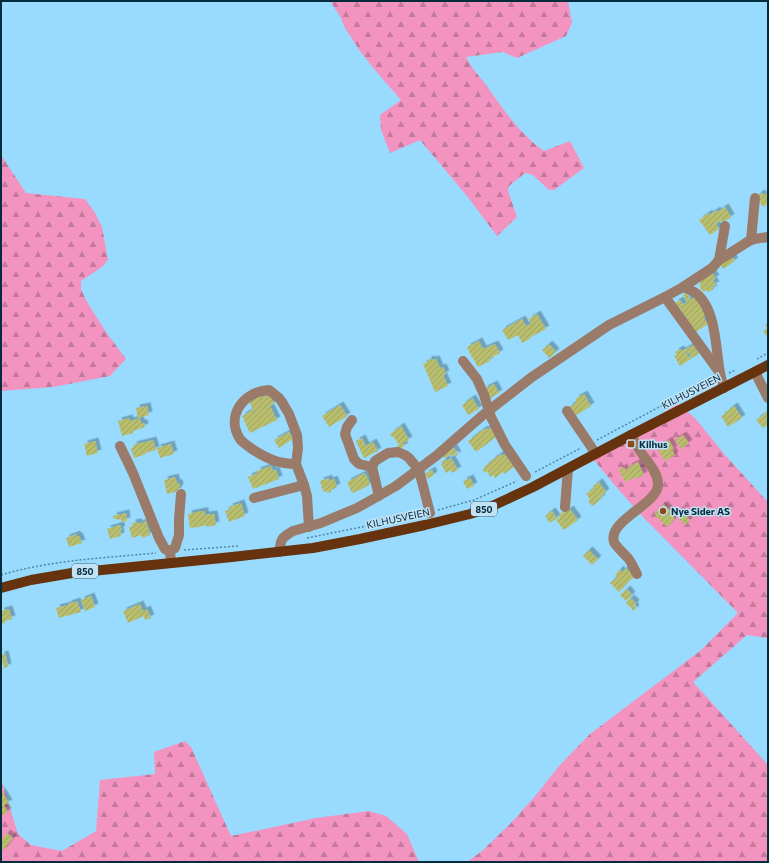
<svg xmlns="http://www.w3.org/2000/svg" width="769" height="863" viewBox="0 0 769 863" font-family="Commissioner,sans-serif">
<defs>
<pattern id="forest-firs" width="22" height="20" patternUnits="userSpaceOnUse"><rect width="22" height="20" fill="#f294bf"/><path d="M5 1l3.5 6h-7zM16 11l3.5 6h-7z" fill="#c2799c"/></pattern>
<pattern id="building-hatch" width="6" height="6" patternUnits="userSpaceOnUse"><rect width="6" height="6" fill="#b9be6e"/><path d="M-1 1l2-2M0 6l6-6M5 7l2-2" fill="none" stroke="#9ea360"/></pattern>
<filter id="shadow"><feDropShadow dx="3.5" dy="-3.5" stdDeviation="0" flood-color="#0004"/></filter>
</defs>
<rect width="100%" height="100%" fill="#98dbfe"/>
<g fill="url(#forest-firs)">
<path d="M 330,1 L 568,1 L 572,23 L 566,36 L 517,58 L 503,52 L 466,57 C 471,67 479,76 486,85 C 503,109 520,134 544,151 L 570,141 L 584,168 L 554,190 L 549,190 L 533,175 L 525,173 L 509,186 L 508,191 L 517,217 L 497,236 L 467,196 L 420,140 L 390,153 L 381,130 L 380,115 L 401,100 L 374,69 L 360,51 L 345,28 L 340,16 Z"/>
<polygon points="1,155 26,193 85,199 94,211 102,227 108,260 102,267 81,281 81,289 87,302 106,332 126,359 110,376 53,387 1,391"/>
<polygon points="678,404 695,418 725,455 768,502 768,638 747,635 693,682 768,765 768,862 467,862 482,851 511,823 536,795 559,766 590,734 700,651 738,613 643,517 618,489 593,459 638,428"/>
<polygon points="185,741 191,747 231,836 316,818 369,811 386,816 407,834 419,862 1,862 1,779 18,834 31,845 62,851 96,831 100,780 155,774 154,752"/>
</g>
<g fill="url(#building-hatch)" filter="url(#shadow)">
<polygon points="768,192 768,204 763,207 757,198 758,195 761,193 763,195"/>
<polygon points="725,207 731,217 723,223 721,220 716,224 719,229 710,235 699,220 709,213 709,215 717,210 718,212"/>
<polygon points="731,256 735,261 723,269 720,264"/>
<polygon points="712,273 716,278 713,280 716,285 712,286 714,289 708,292 706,290 703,292 699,285 701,284 699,281"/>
<polygon points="686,292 691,300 696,296 705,307 702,310 706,315 703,317 708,324 696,332 679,307 678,308 675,303 680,300 683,305 687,302 683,295"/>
<polygon points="537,314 546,329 529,338 530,339 522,343 518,335 508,340 502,330 522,319 526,326 531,324 529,319"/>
<polygon points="768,323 768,338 763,331 767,328 765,325"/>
<polygon points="479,341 483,349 495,344 500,353 489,359 490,361 478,367 473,358 472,358 467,347"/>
<polygon points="549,344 556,352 549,358 542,350"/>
<polygon points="693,345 699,354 692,358 688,352 686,353 691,359 680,366 674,356 677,355 675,352 680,349 682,351"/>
<polygon points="430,359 432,360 436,359 440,368 443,367 446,374 443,375 448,386 435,392 423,364 428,362 428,360"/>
<polygon points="494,384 499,393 489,399 484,389"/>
<polygon points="264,394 265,397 270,395 274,404 270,406 277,420 250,433 242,416 253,410 249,401"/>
<polygon points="584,394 591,406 575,416 569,407 577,402 575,399"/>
<polygon points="472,398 479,409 468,415 462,405"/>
<polygon points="340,405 347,416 329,427 322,416"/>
<polygon points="147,406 149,415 138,418 136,408"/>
<polygon points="734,406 742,418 728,427 721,416 727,413 726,412"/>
<polygon points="768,410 768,428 766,426 763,428 756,420 766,413 765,412"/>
<polygon points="129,418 130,421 140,418 141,423 144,423 145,427 133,431 133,433 122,436 118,421"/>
<polygon points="401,426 409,440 403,443 405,446 398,450 397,446 399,445 393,436 392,437 390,434"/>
<polygon points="488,428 489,429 491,428 496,436 494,437 495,438 476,452 468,441 484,429 485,430"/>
<polygon points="289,432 293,439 279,448 274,440"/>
<polygon points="683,435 689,443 681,449 675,440"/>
<polygon points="362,438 366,446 373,442 378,451 364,458 356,441"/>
<polygon points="153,440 156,450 145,453 146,454 134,458 131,448 134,447 133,445"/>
<polygon points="669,440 674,449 672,450 675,455 665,461 658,450 665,446 663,444"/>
<polygon points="95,441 98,453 87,456 84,444"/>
<polygon points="171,444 174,454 160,458 157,448"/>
<polygon points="454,448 458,455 455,456 454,454 451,456 450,455 444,458 442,455"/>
<polygon points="501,454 502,456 505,454 514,467 504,474 503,472 495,478 493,475 490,477 487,471 484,473 483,469 485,468 484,467 492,461 492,460"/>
<polygon points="451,458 458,470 452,473 451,470 446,473 441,464 443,463 442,461 446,459 447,461"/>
<polygon points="638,462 644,475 636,479 636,477 625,482 619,470 624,467 625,470 629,468 628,467"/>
<polygon points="271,466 273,471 276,470 279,479 253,489 248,477 258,473 257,471"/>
<polygon points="432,470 434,475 428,479 425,474"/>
<polygon points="365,473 370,484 362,489 352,493 347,482"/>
<polygon points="175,477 177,483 179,483 180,488 178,489 178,491 167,494 164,480"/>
<polygon points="329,478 329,481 334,479 337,487 331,490 331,492 327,493 327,491 323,492 320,481"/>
<polygon points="470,478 474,486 467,489 463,481"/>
<polygon points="599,482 606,492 601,496 602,498 599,500 598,498 597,498 599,501 592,506 588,501 590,499 586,494 594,488 593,486"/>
<polygon points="241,503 245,516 229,522 225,511 230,509 229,507"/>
<polygon points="664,504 672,513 671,514 675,519 667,527 654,514"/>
<polygon points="570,509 578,520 564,530 556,520 560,517 559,515 564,511 565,513"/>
<polygon points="680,510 690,520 685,525 675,515"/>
<polygon points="202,511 205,511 205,515 214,514 216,525 207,527 206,525 195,528 195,527 190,528 188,514"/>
<polygon points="552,511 557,518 550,523 545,516"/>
<polygon points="126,513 127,521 122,522 121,519 118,520 117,519 114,519 113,516"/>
<polygon points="146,521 150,535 142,538 141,535 132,538 129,527 133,526 132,523 138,522 139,524"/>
<polygon points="120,525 122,529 120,530 121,536 110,539 107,529"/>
<polygon points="77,534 77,536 79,536 82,543 69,547 66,538"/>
<polygon points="589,550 598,559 592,565 583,556"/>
<polygon points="626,568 634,576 619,592 610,583 617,577 615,575 620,569 622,572"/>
<polygon points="627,589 632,595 626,601 620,595"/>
<polygon points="91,596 95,607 85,611 81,600"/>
<polygon points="631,598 636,603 634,606 636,608 634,611 626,603"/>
<polygon points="77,601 81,612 59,618 56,608 68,605 68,604"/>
<polygon points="140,604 143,611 147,609 151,618 145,620 144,616 128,623 123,611"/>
<polygon points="9,609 12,619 5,621 5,623 1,624 1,611"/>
<polygon points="5,654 8,667 4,668 1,655"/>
<polygon points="1,790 9,803 4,805 8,812 1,816"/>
<polygon points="7,833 13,838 4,850 1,847 1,841"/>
</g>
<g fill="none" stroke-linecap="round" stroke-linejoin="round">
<g stroke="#5287a2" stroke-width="1.5" stroke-dasharray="2 2" stroke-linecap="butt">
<polyline points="757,359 768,353"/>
<polyline points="729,373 736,370"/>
<polyline points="597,440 663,405 713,381"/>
<polyline points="535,472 581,448"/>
<polyline points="438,510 474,500 517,481"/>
<polyline points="307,538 421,515"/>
<polyline points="184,550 238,546"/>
<path d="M 1,575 C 51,560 104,558 156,553"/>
</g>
<g stroke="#9a7b69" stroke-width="10">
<polyline points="751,240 755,198"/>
<polyline points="719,260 725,226"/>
<path d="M 683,287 C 688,289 695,291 699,296 C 716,312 716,351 720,373 C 721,378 722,383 724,388"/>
<polyline points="665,297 720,373"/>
<polyline points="463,361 477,379 484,395 491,417 505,445 526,476"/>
<polyline points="755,372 768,398"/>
<polyline points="567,411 596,454"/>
<polyline points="352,420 347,427 345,434 354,459 359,464 372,467 379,496"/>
<path d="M 631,435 C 634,440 637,446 640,451 C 647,461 657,471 658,483 C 661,503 607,520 614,542 C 615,545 625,555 628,558 C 632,563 634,569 637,574"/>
<polyline points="120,446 133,473 159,538 165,549 170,551 171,563"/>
<path d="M 296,464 C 278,464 266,458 252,449 C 248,446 243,443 240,439 C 225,416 244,391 269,390 L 279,398 L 282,402 L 289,414 L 297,435 L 298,448 L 296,464 L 304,485 L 307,496 L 309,527"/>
<polyline points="372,467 375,461 388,453 398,452 405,455 409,458 419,470 430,513"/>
<polyline points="254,498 304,485"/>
<polyline points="565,507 568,469"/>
<polyline points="170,551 175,548 179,535 179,519 181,494"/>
<polyline points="279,552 281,542 283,538 288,534 293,531 321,523 357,508 396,486 436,456 483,415 532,377 609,325 665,297 683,287 712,268 719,260 724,257 749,241 754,239 768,237"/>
</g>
<polyline stroke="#67330e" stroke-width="10" points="1,588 31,580 72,573 232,557 313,548 360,539 425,525 470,514 490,507 533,487 631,435 768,365"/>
</g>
<g fill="#8d4a1b" stroke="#c3e3f5" stroke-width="1.5">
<rect x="627" y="440" width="8" height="8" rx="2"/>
<circle cx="663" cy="511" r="4"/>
</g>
<g text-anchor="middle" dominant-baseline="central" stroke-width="3" stroke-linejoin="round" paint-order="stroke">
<g fill="#c3e3f5" stroke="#3e6374" stroke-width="1">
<rect x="471" y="502" width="26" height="14" rx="3"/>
<rect x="72" y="564" width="26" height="14" rx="3"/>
</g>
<g font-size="9" font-weight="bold" fill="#052c3d">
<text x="484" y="509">850</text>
<text x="85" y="571">850</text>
</g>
<g font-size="10" fill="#052c3d" stroke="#c3e3f5">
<text transform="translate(691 391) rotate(-27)">KILHUSVEIEN</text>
<text transform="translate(398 518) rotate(-12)">KILHUSVEIEN</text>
</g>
<g font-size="10" font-weight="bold" fill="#052c3d" stroke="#c3e3f5" text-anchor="start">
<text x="639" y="444">Kilhus</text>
<text x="671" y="511">Nye Sider AS</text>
</g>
</g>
<rect width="769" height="863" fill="none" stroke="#052c3d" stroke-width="4"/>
</svg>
